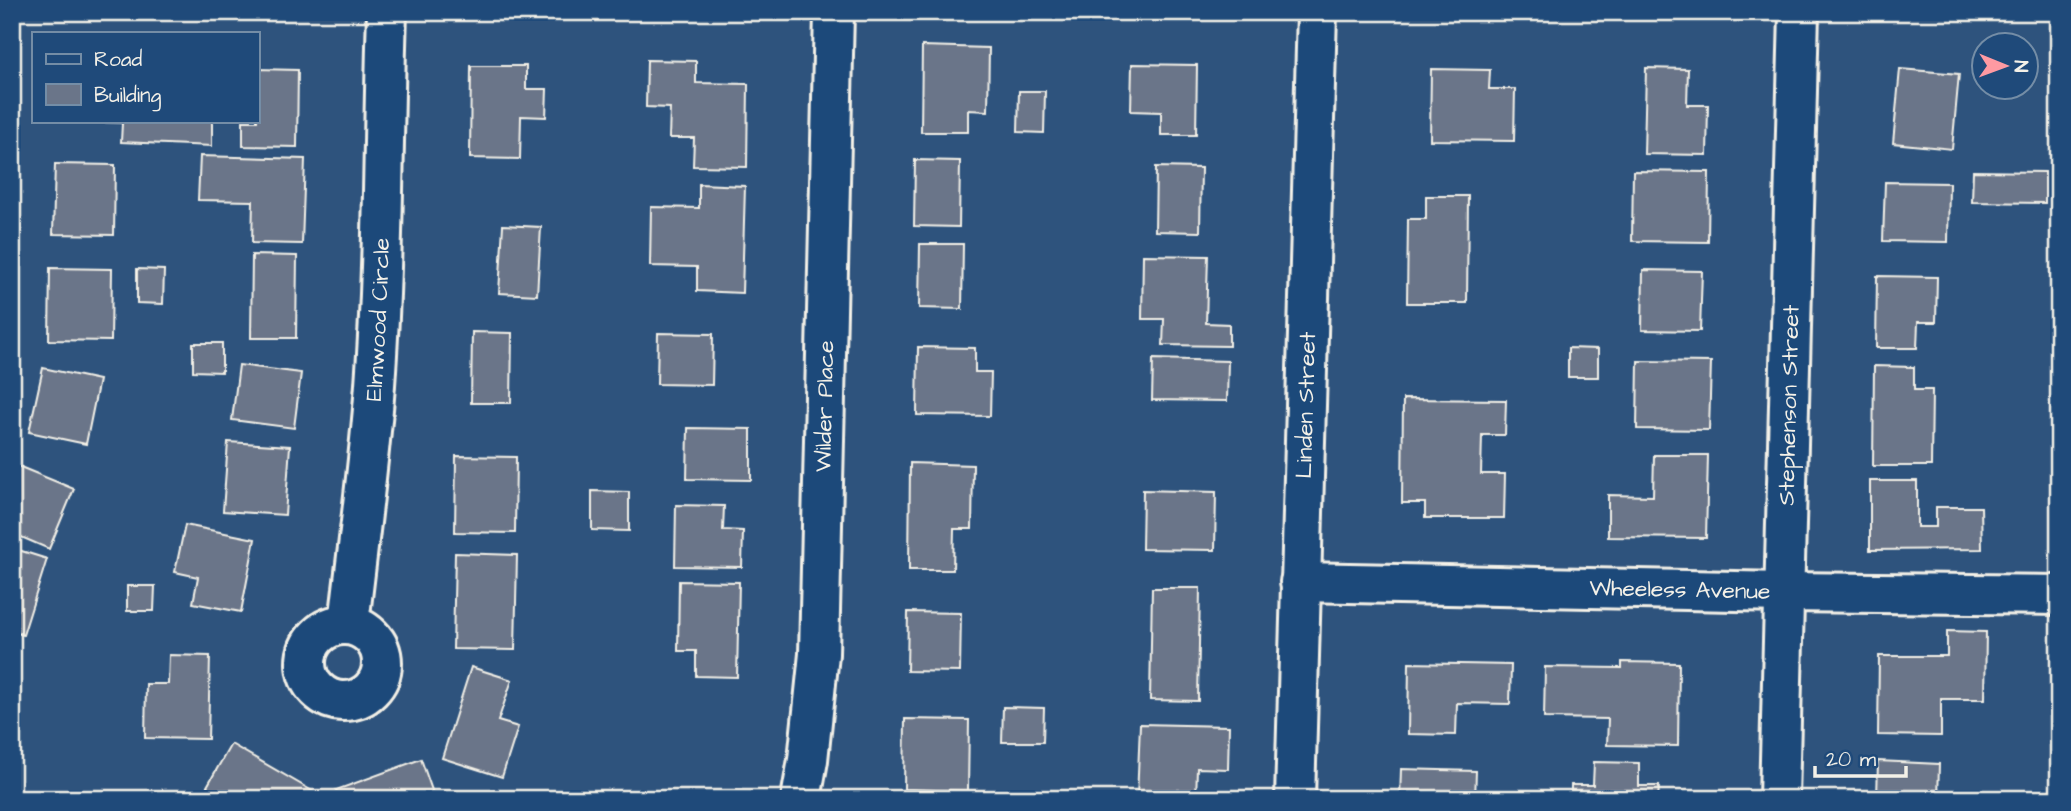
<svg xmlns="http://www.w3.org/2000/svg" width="2071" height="811" viewBox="0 0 2071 811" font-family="'Architects Daughter',sans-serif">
<rect width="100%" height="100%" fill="#2e537d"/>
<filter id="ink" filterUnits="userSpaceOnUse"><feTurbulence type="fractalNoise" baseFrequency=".0143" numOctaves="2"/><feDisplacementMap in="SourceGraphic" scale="14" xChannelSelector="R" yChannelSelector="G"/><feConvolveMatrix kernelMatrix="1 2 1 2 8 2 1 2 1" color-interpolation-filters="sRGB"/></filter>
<g filter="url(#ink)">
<g fill="#6a7589" stroke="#f4f1e8" stroke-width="2">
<polygon points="922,46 989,48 988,111 968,110 968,132 921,132"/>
<polygon points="647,60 696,61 696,83 748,84 747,167 693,166 694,138 669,138 670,108 646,107"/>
<polygon points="1132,64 1197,65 1196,135 1161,135 1161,112 1131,111"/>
<polygon points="471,66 526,66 526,89 547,89 546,117 521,116 520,159 470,158"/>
<polygon points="1646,68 1688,69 1687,105 1708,105 1707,155 1644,154"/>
<polygon points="257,69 298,70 297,147 243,146 243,121 257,121"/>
<polygon points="1431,69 1490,70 1489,89 1515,89 1514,141 1430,140"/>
<polygon points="1900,69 1959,74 1952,149 1893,143"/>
<polygon points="1019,91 1045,91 1044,133 1018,132"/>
<polygon points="71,121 212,121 212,146 121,142 122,123"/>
<polygon points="200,156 305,159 302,244 252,243 253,201 198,200"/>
<polygon points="915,160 960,161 959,227 914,226"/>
<polygon points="55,164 115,165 114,235 53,234"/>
<polygon points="1156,167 1201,168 1200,232 1155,231"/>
<polygon points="1633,171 1709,172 1708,242 1632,241"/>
<polygon points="1973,171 2045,172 2045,203 1972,202"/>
<polygon points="1885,182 1949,183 1948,242 1883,241"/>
<polygon points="699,184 745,186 742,293 697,291 697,267 650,266 651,207 699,208"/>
<polygon points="1426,196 1468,196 1467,303 1407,303 1408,219 1426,219"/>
<polygon points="503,225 541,227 537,295 499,293"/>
<polygon points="920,244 963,244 962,309 919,308"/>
<polygon points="252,255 297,256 296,338 251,338"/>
<polygon points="1143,255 1208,256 1206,323 1229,324 1229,346 1163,345 1164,319 1142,319"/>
<polygon points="50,268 112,269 111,341 49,340"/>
<polygon points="137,269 164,270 163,304 137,303"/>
<polygon points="1643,270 1702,271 1700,331 1642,330"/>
<polygon points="1877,276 1937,277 1936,322 1918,322 1917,348 1876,348"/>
<polygon points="472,332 512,333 511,403 471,403"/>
<polygon points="658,333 713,334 712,385 657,384"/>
<polygon points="193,343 222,343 222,372 193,371"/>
<polygon points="918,347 975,348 975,372 991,372 990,416 917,415"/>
<polygon points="1568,348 1598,349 1598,377 1568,377"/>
<polygon points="1153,359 1228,361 1227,401 1152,400"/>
<polygon points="1638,361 1711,362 1709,430 1637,429"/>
<polygon points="239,365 301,373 294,428 232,420"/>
<polygon points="1874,366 1914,367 1914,390 1932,390 1931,466 1873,466"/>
<polygon points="43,368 99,380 86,444 29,432"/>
<polygon points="1403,399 1506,400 1505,435 1482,435 1481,474 1505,474 1504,518 1425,518 1425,503 1402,503"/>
<polygon points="688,428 751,429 751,480 687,479"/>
<polygon points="228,442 290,446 285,515 223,511"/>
<polygon points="1654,455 1708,455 1706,538 1608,537 1608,495 1653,496"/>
<polygon points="456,456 516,457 515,533 455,532"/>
<polygon points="910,463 973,465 972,529 954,529 953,570 909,570"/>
<polygon points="18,466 74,489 49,549 12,533 12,481"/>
<polygon points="1870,481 1917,481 1917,527 1936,527 1936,507 1981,507 1982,549 1870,550"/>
<polygon points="1143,490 1216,492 1215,550 1142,549"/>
<polygon points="592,491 629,492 629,531 592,530"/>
<polygon points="676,505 724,506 723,530 743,531 742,567 675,566"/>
<polygon points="185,525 255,539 241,612 193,603 198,577 175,572"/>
<polygon points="12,548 47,559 23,635 12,631"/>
<polygon points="455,553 517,555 515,650 453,649"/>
<polygon points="679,581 739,582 737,677 696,676 696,651 678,651"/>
<polygon points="127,586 155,586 154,611 127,611"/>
<polygon points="1152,588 1200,588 1198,701 1150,700"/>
<polygon points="908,612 961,613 960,672 907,671"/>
<polygon points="1947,631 1986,632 1985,699 1941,699 1941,736 1878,735 1879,656 1947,656"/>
<polygon points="169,655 210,656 208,739 145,738 146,684 168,684"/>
<polygon points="1622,662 1679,663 1678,746 1607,745 1608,719 1544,718 1545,667 1622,668"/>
<polygon points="1409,663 1511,665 1510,704 1457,703 1456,735 1408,734"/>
<polygon points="471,667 512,680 498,721 518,727 502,777 442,758"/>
<polygon points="1003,707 1044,708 1043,742 1002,742"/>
<polygon points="905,719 969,720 968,791 904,789"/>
<polygon points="1140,724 1229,726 1228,769 1197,768 1196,799 1137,799"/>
<polygon points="231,744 314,792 310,799 220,799 205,790"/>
<polygon points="421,759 435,799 339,799 336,790"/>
<polygon points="1878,761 1939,764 1938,799 1877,799"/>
<polygon points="1594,762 1639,763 1639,786 1659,786 1658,799 1571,799 1571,785 1593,785"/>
<polygon points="1401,769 1476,771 1475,799 1400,799"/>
</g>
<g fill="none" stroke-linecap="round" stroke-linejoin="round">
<defs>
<g id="minor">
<path id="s1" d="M 1300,582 L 1784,592 L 2059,595"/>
<path id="s2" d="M 349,624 C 358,544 369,465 375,385 C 384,261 383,136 387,12"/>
<circle cx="344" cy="663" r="38"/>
<path id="s3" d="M 801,799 L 808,760 L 819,654 L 834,12"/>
<path id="s4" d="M 1295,799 L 1317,12"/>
<path id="s5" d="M 1779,799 L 1799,12"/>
</g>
</defs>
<use href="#minor" stroke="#f4f1e8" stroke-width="44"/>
<use href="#minor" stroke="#1f4a7a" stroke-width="38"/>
</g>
</g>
<g text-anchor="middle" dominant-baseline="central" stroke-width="7" stroke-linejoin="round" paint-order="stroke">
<g font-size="23" fill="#f4f1e8" stroke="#1f4a7a">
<text stroke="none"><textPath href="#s2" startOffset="306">Elmwood Circle</textPath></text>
<text stroke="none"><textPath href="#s4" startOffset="394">Linden Street</textPath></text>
<text stroke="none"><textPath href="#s5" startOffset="394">Stephenson Street</textPath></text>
<text stroke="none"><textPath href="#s3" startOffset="394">Wilder Place</textPath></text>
<text stroke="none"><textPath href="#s1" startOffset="380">Wheeless Avenue</textPath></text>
</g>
</g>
<rect width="2071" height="811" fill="none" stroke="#1f4a7a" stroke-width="42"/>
<rect x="21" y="21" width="2029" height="769" fill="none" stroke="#f4f1e8" stroke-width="2.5" filter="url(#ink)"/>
<rect x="32" y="32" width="228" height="91" fill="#1f4a7a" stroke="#748da6" stroke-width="2"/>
<rect x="46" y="54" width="35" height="10" fill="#1f4a7a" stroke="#748da6" stroke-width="2"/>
<text x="94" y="66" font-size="21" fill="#f4f1e8">Road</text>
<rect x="46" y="84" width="35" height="21" fill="#6a7589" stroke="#748da6" stroke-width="2"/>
<text x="94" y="102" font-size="21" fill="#f4f1e8">Building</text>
<g transform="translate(2005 66) rotate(91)"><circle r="33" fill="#1f4a7a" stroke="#748da6" stroke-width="2"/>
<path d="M0-5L12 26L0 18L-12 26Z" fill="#ff9aa2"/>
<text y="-10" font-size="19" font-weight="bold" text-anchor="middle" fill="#f4f1e8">N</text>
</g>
<path d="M1815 766v10h91v-10" fill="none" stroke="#f4f1e8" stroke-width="3.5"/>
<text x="1826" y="766" font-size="21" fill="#f4f1e8" stroke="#1f4a7a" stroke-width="5" paint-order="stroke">20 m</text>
</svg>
